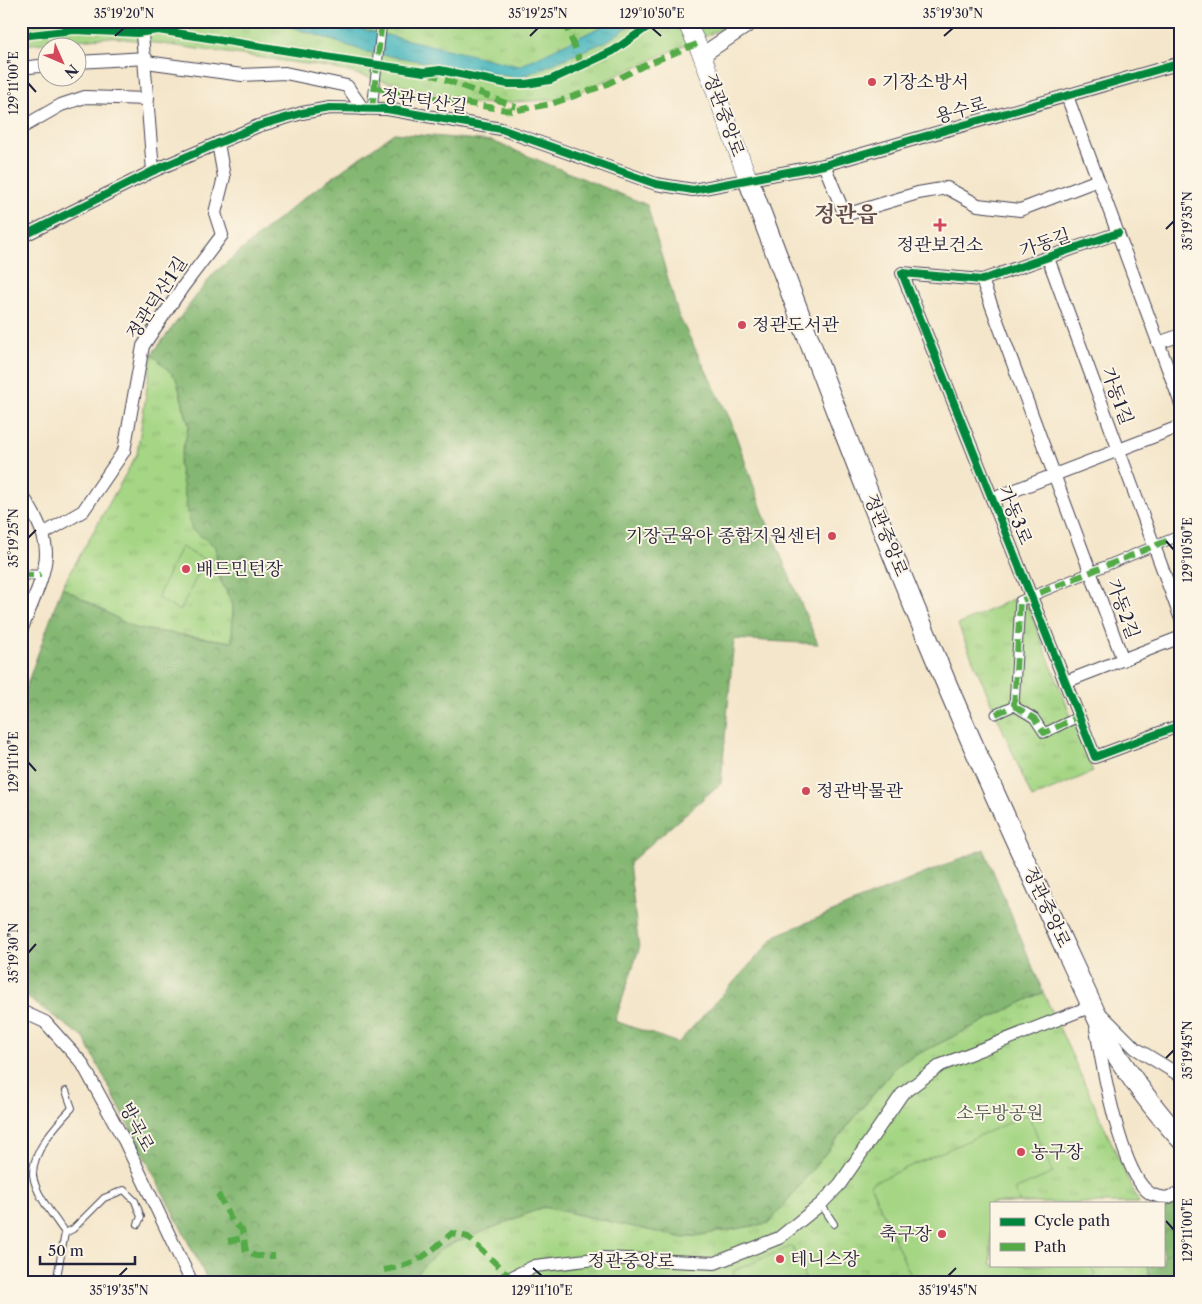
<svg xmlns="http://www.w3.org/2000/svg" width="1202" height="1304" viewBox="0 0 1202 1304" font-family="'Libre Caslon Text','Noto Serif KR',serif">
<defs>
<pattern id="grass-tufts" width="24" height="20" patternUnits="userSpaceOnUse" patternTransform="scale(1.25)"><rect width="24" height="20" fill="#a5d684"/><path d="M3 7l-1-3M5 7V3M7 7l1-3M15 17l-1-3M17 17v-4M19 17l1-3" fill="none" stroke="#8eb773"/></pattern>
<pattern id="forest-crowns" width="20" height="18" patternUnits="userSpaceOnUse" patternTransform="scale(1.25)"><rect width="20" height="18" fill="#84b772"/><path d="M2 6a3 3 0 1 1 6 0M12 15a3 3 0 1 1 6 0" fill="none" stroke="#6c945f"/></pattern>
<pattern id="water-ripples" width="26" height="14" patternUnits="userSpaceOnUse" patternTransform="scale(1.25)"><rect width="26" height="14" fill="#46b6bd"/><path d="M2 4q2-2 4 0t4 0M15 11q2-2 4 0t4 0" fill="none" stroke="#3a949b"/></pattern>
</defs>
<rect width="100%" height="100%" fill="#fcf5e5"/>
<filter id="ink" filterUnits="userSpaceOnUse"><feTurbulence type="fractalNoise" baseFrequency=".02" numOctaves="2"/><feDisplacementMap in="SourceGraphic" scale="10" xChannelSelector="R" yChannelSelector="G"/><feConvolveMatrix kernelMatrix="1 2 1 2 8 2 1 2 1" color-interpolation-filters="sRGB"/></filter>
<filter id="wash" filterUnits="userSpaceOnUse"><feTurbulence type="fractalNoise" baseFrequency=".0096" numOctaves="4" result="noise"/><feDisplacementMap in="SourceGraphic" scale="20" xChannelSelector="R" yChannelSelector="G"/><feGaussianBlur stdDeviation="1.12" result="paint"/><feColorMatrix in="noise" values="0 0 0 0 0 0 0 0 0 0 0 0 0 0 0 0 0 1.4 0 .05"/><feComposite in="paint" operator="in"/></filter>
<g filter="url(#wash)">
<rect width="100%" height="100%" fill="#f4e6ca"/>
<g fill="url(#grass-tufts)" stroke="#647c60">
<polygon points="21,21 739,21 564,99 476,104 328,67 112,37 21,45"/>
<polygon points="152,354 176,378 189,426 179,464 216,547 217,573 233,605 232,642 134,628 62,587 137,454"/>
<polygon points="1023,594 1093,772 1032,798 958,625"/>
<polygon points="1043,992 1139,1203 991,1203 991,1265 1148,1265 1150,1283 407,1283 442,1248 544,1207 684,1238 769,1223 898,1064"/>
</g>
<g fill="url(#forest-crowns)" stroke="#536c56">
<polygon points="394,133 492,141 647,205 678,314 730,419 765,518 818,644 734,639 721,783 629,863 639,949 615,1021 678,1043 777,935 984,849 1043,992 898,1064 769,1223 684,1238 544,1207 442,1248 407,1283 209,1283 84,1038 21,993 21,918 28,895 21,892 21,701 62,587 134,628 232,642 233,605 217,573 216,547 191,529 179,464 189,426 176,378 152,354 213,274 301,200"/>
<polygon points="1181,1205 1181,1283 1150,1283 1148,1265 1163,1265 1163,1207"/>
</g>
<g fill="#a5d684" stroke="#647c60">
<polygon points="181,547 205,560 180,611 157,598"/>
<polygon points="1028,1114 1053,1173 1014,1190 1020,1203 991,1203 991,1265 1091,1265 1096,1275 1078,1283 914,1283 870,1184"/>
<polygon points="792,1246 807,1283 738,1283 733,1271"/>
</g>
<polygon fill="url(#water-ripples)" stroke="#346c7c" points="274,21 327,21 519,66 613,21 637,21 607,41 519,78 367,52"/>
</g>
<g filter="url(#ink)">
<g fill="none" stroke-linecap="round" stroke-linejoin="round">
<defs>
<g id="service">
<polyline points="821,1204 834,1224"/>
<polyline points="65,1233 73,1229 104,1198 124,1190 135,1201 141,1217 138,1224"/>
<path d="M 52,1283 L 57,1277 L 65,1233 C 55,1218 35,1194 33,1175 C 32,1151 57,1124 72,1108 L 66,1091"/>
</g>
<g id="pedestrian">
<polyline points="372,109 382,21"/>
<polyline points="21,575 41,575"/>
<polyline points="1014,706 1020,601 1181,535"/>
<polyline points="1014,706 1034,718 1044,733 1078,717"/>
<polyline points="996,714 1014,706"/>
</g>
<g id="minor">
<polyline points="141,21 153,171"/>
<polyline points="78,62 146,58"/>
<polyline points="146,62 242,75 285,73 347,86 363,109"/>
<polyline points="21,68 48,65"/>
<polyline points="1067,96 1181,404"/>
<polyline points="21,128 61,105 85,97 148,99"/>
<polyline points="824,165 845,215 918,193 947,188 978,205 1020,210 1098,180"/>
<polyline points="1118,233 982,280 902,273 1095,757 1181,725"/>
<polyline points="21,237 153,171 258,126 302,113 329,108 387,109 501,129 656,184 693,190 824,165 1181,63"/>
<polyline points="1048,258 1181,619"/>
<polyline points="982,280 1123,660"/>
<polyline points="1158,343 1181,335"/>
<path d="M 21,493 C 32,510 46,532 46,553 C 46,576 29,609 21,631"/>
<polyline points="992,499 1181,426"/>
<polyline points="43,534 83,511 124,451 143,346 182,288 222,235 215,213 224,177 218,143"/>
<polyline points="1065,682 1181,637"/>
<polyline points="21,1011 45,1022 82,1063 125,1142 192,1283"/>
<polyline points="1101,1014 1135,1048 1181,1076"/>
<path d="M 1096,1029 C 1102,1064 1121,1176 1151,1194 C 1155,1196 1161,1197 1166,1198 L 1181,1192"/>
<polyline points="500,1283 535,1266 604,1258 715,1263 779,1238 821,1204 840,1184 902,1094 941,1065 1092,1006"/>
</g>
<polyline id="tertiary" points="702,55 753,21"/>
<polyline id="secondary" points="686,21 702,55 748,179"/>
<path id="trunk" d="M 748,179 C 806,332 863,485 926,635 C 983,773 1047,908 1109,1043 C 1131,1078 1153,1109 1181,1139"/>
</defs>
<use href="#service" stroke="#423f50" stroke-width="8"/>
<use href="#pedestrian" stroke="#423f50" stroke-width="11"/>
<use href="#minor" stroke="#423f50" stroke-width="14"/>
<use href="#tertiary" stroke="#423f50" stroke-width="17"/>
<use href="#secondary" stroke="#423f50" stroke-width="19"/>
<use href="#trunk" stroke="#423f50" stroke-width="22"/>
<use href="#service" stroke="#fff" stroke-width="6"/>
<use href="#pedestrian" stroke="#fff" stroke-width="9"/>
<use href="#minor" stroke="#fff" stroke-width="12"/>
<use href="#tertiary" stroke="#fff" stroke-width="15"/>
<use href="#secondary" stroke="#fff" stroke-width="18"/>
<use href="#trunk" stroke="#fff" stroke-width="20"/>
<g stroke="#53aa46" stroke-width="6" stroke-dasharray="12 6" stroke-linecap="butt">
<polyline points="564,21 582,66"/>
<polyline points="428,73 516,107"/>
<polyline points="376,88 512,111 551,104 603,86 647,64 697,44"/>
<polyline points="372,109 382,21"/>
<polyline points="21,575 41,575"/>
<polyline points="1014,706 1020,601 1181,535"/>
<polyline points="1014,706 1034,718 1044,733 1078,717"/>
<polyline points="996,714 1014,706"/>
<polyline points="218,1194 232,1221 242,1230 244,1238"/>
<polyline points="228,1241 244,1238 246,1252 256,1256 275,1256"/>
<path d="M 384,1270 C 421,1263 425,1256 452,1233 L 468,1237 L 511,1278"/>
</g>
<defs>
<g id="cycleway">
<polyline points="21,36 74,30 137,33 158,30 345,60 424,72 440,70 508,84 526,84 550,80 613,51 656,21"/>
<polyline points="1118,233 982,280 902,273 1095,757 1181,725"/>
<polyline points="21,237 153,171 258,126 302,113 329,108 387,109 501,129 656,184 693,190 824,165 1181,63"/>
</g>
</defs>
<use href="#cycleway" stroke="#fcf5e5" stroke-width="11"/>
<use href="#cycleway" stroke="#00873e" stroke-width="8"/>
</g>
</g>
<path fill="none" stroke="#22223b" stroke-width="2" d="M 652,28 L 661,36M 115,36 L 124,28M 530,36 L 538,28M 944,36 L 953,28M 28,83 L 36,92M 1166,229 L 1174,221M 28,538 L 36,530M 1166,541 L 1174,550M 28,762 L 36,771M 28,953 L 36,944M 1166,1058 L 1174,1050M 1166,1221 L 1174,1230M 533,1268 L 542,1276M 119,1276 L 127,1268M 948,1276 L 956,1268"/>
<g fill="#d1495b" stroke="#fcf5e5" stroke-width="2">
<circle cx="872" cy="82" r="5"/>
<path d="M937.5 217.5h5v5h5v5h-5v5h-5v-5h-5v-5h5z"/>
<circle cx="742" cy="325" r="5"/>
<circle cx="832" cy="536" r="5"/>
<circle cx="186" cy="569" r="5"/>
<circle cx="806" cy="791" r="5"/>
<circle cx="1021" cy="1152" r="5"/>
<circle cx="942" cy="1234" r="5"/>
<circle cx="780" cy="1259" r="5"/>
</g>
<g text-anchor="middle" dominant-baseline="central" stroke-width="4" stroke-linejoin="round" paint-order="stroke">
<g font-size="18" fill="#22223b" stroke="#fcf5e5" text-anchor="start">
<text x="882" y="82">기장소방서</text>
<text x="940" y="245" text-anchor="middle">정관보건소</text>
<text x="752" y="325">정관도서관</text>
<text x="822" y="536" text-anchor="end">기장군육아 종합지원센터</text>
<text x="196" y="569">배드민턴장</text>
<text x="816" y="791">정관박물관</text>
<text x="1031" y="1152">농구장</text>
<text x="932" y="1234" text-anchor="end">축구장</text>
<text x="790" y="1259">테니스장</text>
</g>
<g font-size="18" fill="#22223b" stroke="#fcf5e5">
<text transform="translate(424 101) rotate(8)">정관덕산길</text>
<text transform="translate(961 110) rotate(-16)">용수로</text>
<text transform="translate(724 115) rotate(70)">정관중앙로</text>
<text transform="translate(1045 243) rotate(-19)">가동길</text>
<text transform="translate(157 298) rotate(-57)">정관덕산1길</text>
<text transform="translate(1117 396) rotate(70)">가동1길</text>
<text transform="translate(1015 515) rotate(68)">가동3로</text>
<text transform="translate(886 535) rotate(68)">정관중앙로</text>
<text transform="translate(1123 609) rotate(70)">가동2길</text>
<text transform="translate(1047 907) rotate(65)">정관중앙로</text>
<text transform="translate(137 1127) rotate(62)">방곡로</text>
<text x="631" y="1261">정관중앙로</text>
</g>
<g font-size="18" fill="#495851" stroke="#fcf5e5">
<text x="1000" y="1113">소두방공원</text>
</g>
<g font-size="22" font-weight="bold" fill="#634e4e" stroke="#fcf5e5">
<text x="846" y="214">정관읍</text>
</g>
</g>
<rect width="1202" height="1304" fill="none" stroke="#fcf5e5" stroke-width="55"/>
<rect x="990" y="1202" width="175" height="65" fill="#fcf5e5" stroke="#a5a1a1"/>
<rect x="1000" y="1218" width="25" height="8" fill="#00873e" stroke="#a5a1a1"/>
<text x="1034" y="1226" font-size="15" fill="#22223b">Cycle path</text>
<rect x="1000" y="1243" width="25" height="8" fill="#53aa46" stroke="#a5a1a1"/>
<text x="1034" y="1252" font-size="15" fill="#22223b">Path</text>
<g transform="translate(62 62) rotate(135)"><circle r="24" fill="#fcf5e5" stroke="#a5a1a1"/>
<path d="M0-4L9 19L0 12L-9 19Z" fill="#d1495b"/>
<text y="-8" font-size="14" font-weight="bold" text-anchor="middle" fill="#22223b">N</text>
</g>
<path d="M40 1256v8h95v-8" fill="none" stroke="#22223b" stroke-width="2.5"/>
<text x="48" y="1256" font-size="15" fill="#22223b" stroke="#fcf5e5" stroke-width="4" paint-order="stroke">50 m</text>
<rect x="28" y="28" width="1146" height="1248" fill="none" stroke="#22223b" stroke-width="2"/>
<g font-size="12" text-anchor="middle" fill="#22223b">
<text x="124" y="18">35°19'20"N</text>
<text x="538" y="18">35°19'25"N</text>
<text x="652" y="18">129°10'50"E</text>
<text x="953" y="18">35°19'30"N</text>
<text transform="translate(14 83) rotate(-90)" y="4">129°11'00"E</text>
<text transform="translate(1188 221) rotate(-90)" y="4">35°19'35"N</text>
<text transform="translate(14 538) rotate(-90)" y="4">35°19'25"N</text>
<text transform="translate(1188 550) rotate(-90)" y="4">129°10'50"E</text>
<text transform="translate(14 762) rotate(-90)" y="4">129°11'10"E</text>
<text transform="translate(14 953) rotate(-90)" y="4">35°19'30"N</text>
<text transform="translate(1188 1050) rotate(-90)" y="4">35°19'45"N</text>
<text transform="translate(1188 1230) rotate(-90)" y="4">129°11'00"E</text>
<text x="119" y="1295">35°19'35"N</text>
<text x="542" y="1295">129°11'10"E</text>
<text x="948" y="1295">35°19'45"N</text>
</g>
</svg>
